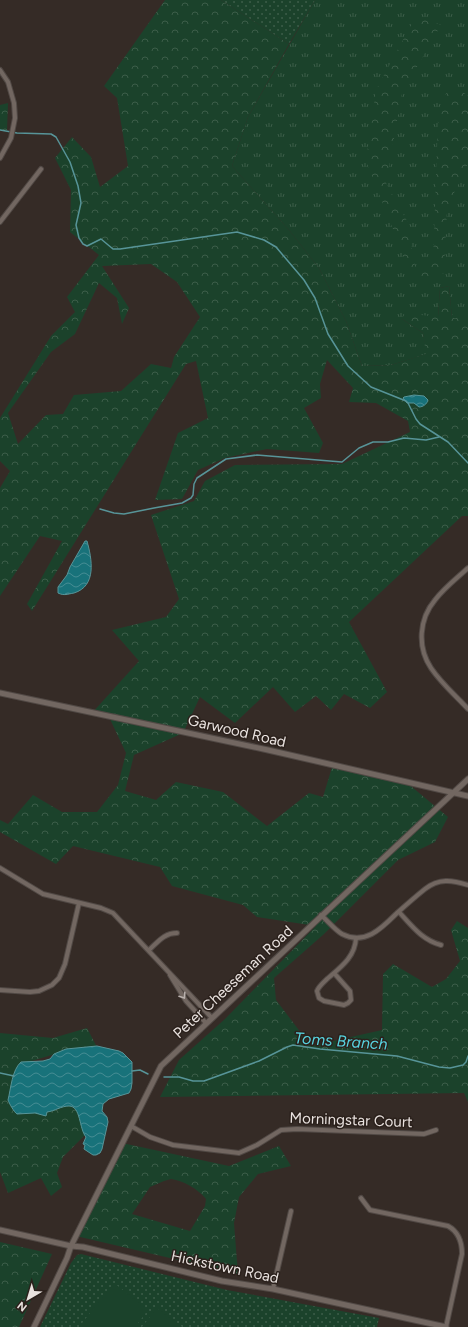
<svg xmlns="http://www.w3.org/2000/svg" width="468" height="1327" viewBox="0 0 468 1327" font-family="Figtree,sans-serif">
<defs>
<pattern id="grass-tufts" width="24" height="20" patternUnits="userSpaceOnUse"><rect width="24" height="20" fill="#1b422b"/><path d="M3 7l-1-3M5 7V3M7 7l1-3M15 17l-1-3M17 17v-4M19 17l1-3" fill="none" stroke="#3c5d49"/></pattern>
<pattern id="forest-crowns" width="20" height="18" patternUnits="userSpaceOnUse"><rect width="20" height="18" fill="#1b422b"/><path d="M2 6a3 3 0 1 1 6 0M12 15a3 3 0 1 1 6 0" fill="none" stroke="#3c5d49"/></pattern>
<pattern id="park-dots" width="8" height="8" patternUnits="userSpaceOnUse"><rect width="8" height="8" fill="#1b422b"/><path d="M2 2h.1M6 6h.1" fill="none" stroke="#3c5d49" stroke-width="1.8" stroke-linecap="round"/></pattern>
<pattern id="water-waves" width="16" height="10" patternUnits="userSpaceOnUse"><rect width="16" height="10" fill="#18727a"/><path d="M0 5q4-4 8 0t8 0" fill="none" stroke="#458c93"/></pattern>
</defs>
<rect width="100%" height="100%" fill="#352b26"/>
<polygon fill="url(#grass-tufts)" points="315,0 468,0 468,318 452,318 449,286 440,288 438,317 402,319 423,333 427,354 391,365 362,366 346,321 319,268 289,230 232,166 248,117"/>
<g fill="url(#forest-crowns)" fill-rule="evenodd">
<path d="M 165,0 L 221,0 L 289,44 L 248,117 L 232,166 L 289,230 L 319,268 L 346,321 L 362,366 L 391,365 L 426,354 L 423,333 L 402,319 L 405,313 L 438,317 L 440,288 L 449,286 L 452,318 L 468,318 L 468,516 L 462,516 L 349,622 L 387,692 L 370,708 L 344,694 L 331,710 L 316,696 L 295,712 L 273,687 L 235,723 L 200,697 L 183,733 L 134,755 L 125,791 L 156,800 L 176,782 L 223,792 L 267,826 L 309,793 L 323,797 L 333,764 L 406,782 L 448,817 L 435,842 L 398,860 L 324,934 L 274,978 L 276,1000 L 311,1046 L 382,1030 L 383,974 L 393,964 L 432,987 L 446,979 L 460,961 L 451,930 L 457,921 L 468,928 L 468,1102 L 464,1093 L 160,1097 L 179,1060 L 225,1019 L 316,926 L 257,917 L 243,905 L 172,886 L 160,867 L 73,846 L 56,864 L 0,832 L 0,820 L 8,824 L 33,795 L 62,812 L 97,812 L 118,785 L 126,753 L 109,717 L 92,713 L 139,661 L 112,630 L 166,617 L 179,599 L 151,515 L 194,501 L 205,481 L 235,465 L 342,464 L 410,432 L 408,421 L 376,403 L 349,402 L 353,388 L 327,360 L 320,384 L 321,398 L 304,408 L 323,443 L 319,453 L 267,449 L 225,458 L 198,470 L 182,499 L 155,500 L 178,433 L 208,418 L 196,361 L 186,364 L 32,611 L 27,604 L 62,541 L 40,536 L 0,596 L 0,488 L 10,471 L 0,461 L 0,418 L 51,336 L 75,312 L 67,297 L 99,255 L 70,232 L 71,190 L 55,158 L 72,137 L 91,157 L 100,187 L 128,166 L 117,98 L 104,86 ZM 151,264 L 177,282 L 200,317 L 174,357 L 171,368 L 151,364 L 121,391 L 74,395 L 63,414 L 46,415 L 18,444 L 8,413 L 51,352 L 75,334 L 99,283 L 117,298 L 122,324 L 129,308 L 102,266 Z"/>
<polygon points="416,16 441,25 402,93 386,183 407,221 416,271 433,264 438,120 447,91 458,88 468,96 468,163 447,208 444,273 420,281 411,275 366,161 376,90"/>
<polygon points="8,103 7,131 0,130 0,105"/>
<polygon points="87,1028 99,1051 72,1049 18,1065 8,1099 15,1112 67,1104 77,1110 85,1135 63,1157 57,1173 62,1187 51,1196 41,1178 8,1193 0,1172 0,1033 53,1038"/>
<path d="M 122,1143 L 229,1166 L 279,1146 L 291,1166 L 258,1174 L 239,1197 L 234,1223 L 238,1274 L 76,1236 ZM 171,1179 C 184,1181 198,1189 206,1199 L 205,1206 L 190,1231 L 132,1214 L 150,1187 L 164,1181 Z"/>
<polygon points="0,1242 52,1254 19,1327 0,1327"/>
</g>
<g fill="url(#park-dots)">
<polygon points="221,0 315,0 289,44"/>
<polygon points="81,1254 227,1290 379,1318 377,1327 40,1327 71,1263 77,1255"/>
</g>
<g fill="#1b422b">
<polygon points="114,1283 148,1310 135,1327 79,1327"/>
<polygon points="157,1308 182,1327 142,1327"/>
</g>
<g fill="url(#water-waves)" stroke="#579498">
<path d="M 414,395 L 424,396 L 428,400 C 427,404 423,407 419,407 L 414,403 L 407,403 L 403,398 L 404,397 Z"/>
<path d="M 85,541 L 87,541 C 92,559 97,586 74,593 C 68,594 64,596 58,593 L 58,587 L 67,575 L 70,567 Z"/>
<path d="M 97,1046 L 119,1051 L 123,1053 L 132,1062 L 132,1083 L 131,1089 L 129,1093 L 109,1099 L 103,1104 L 102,1111 L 107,1117 L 108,1122 L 102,1149 L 100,1153 L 96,1155 L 93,1155 L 84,1149 L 85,1145 L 83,1144 L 86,1137 C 79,1129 81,1106 69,1106 C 61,1106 55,1111 47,1112 L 46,1116 L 35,1113 L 17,1114 C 14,1112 9,1103 8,1100 C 11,1088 12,1070 21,1062 L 43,1061 L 50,1059 L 54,1054 L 66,1049 Z"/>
</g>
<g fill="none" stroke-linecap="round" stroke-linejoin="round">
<g stroke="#579498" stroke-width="1.5">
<polyline points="0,130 17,133 51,134 56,137 70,162 78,186 81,203 76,225 79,238 83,244 87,246 101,239 113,249 120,249 237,232 264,240 276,247 304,280 315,298 328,334 348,366 371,387 406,401 408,403 416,419 420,424 448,442 468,463"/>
<polyline points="100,509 114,513 124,514 154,508 182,503 191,498 193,495 194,484 197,478 226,459 257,455 342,462 359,448 373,442 388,442 404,438 426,440 439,437"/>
<polyline points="132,1071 140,1070 148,1074"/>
<polyline points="0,1073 14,1076"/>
<polyline points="164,1077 179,1077 193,1081 204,1081 259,1061 287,1047 293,1045 320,1049 397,1056 439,1067 450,1068 463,1065 466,1062 468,1056"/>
</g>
<defs>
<g id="minor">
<polyline points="0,70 8,82 14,103 15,118 11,138 0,158"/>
<polyline points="0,222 41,169"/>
<path d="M 468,568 C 457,578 444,588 435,600 C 419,619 417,647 431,668 C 441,683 456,696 468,709"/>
<polyline points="0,868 43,894 101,908 113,913 212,1018"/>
<path d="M 399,912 C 412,926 422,940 441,945"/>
<path d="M 321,915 C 328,921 334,929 342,934 C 365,946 382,928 397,913 C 406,905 415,897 425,889 C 439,878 452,880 468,885"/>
<path d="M 149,950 C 158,942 164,933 177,933"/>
<path d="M 334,973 L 350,991 L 351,1000 L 348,1003 L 344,1005 L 324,1001 L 319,998 L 317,991 C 319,986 323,983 327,979 C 341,967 355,957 356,938"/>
<polyline points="170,975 186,1001 206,1023"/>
<polyline points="0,990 30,992 39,991 52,985 59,978 65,964 79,903"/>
<polyline points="131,1126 150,1137 173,1145 239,1153 257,1145 281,1130 297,1129 424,1134 436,1130"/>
<path d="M 361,1198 L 370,1210 L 448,1226 C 459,1232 462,1242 462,1254 L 446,1327"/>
<polyline points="273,1289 291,1211"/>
</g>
<g id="tertiary">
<polyline points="0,693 268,750 468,796"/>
<polyline points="0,1230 71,1246 83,1247 222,1281 273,1289 446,1327"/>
<polyline points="34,1327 67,1258 71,1246 161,1066 468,779"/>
</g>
</defs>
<use href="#minor" stroke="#514945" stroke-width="6"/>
<use href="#tertiary" stroke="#514945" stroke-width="7"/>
<use href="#minor" stroke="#726761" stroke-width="4"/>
<use href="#tertiary" stroke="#726761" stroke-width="5"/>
</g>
<defs><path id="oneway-chevron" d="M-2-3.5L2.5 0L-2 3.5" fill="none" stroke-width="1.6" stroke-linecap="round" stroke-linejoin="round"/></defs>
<use stroke="#b9b1ad" href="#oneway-chevron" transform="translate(183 996) rotate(57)"/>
<g text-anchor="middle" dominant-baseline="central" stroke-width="3" stroke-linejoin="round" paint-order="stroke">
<g font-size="15" fill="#e9e2df" stroke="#2b211c">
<text transform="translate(237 731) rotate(13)">Garwood Road</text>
<text transform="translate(233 982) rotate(-43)">Peter Cheeseman Road</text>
<text transform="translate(351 1120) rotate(2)">Morningstar Court</text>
<text transform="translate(225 1267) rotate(12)">Hickstown Road</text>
</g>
<g font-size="16" font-style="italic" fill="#57d3df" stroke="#2b211c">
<text transform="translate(341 1041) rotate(4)">Toms Branch</text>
</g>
</g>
<g transform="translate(28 1299) rotate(218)" stroke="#2b211c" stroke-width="3" paint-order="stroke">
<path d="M0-3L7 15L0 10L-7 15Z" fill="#e9e2df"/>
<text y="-6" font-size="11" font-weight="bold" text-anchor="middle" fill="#e9e2df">N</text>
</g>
</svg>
